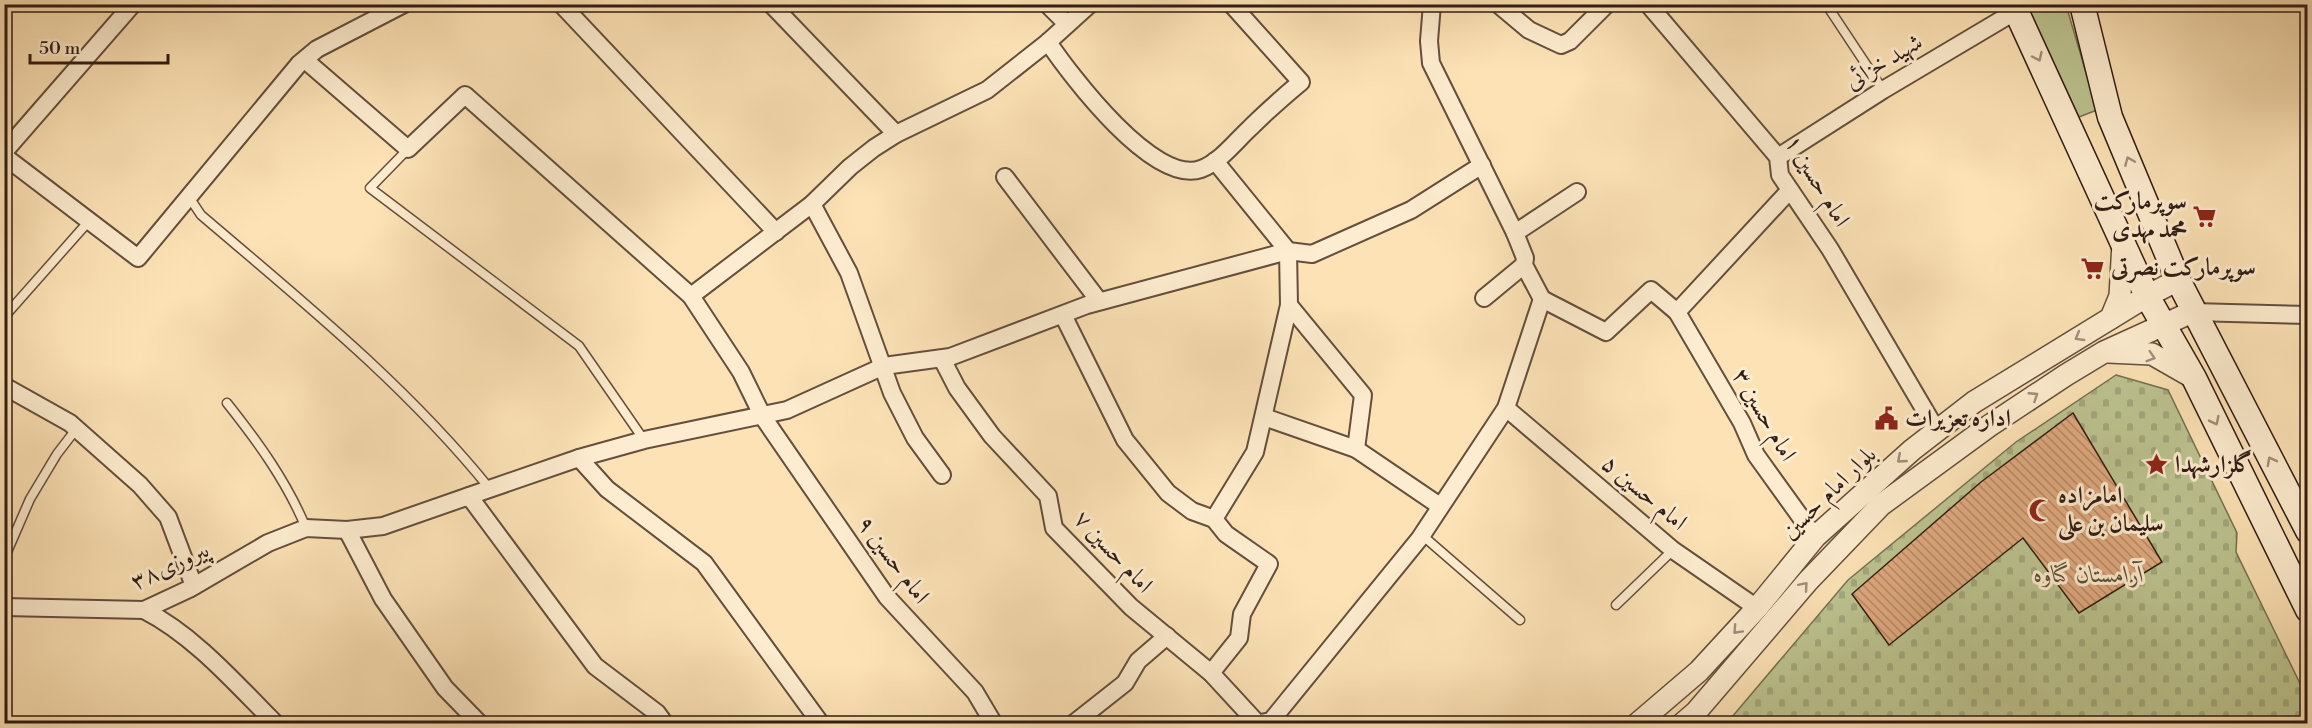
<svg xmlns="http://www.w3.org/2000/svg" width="2312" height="728" viewBox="0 0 2312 728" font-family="'Libre Bodoni',Amiri,serif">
<defs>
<pattern id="cemetery-stones" width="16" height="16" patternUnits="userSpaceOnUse" patternTransform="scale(1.5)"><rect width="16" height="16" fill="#bcc490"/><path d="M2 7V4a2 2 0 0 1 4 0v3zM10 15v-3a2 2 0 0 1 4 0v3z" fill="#a2a87b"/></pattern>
<pattern id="building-back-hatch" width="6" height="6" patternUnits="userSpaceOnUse" patternTransform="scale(1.5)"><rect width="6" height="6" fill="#dfa97e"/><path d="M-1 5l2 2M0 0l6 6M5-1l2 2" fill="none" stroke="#b58966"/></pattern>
</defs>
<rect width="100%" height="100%" fill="#fce2b5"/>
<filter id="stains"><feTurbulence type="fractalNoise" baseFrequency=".00333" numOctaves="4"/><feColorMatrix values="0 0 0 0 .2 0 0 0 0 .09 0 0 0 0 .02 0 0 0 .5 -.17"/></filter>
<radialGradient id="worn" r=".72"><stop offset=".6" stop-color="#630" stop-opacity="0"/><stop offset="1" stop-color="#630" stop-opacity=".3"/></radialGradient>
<polygon fill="url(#cemetery-stones)" stroke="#767052" stroke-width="1.5" points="2116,375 2168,390 2237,533 2236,552 2308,700 2307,724 1726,724 1848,580 2016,442"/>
<polygon fill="#bcc490" stroke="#767052" stroke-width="1.5" points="2026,5 2066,5 2097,110 2079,117"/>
<polygon fill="url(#building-back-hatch)" stroke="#311c15" stroke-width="1.5" points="2073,413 2162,562 2079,613 2023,538 1889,645 1852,594 1981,482"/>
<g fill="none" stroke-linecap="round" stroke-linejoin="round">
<defs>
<g id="service">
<polyline points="1826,4 1883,90"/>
<polyline points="408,149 370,188 579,346 644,440"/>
<path d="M 189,197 L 201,215 C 302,301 406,385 490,489"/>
<polyline points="4,317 89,221"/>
<path d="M 227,403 C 258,442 287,482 306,528"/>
<polyline points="1422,535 1520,620"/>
<polyline points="4,559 30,499 57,454 77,428"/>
<polyline points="1616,605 1673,550"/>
</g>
<g id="minor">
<polyline points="561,4 776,232"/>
<polyline points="771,4 896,134"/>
<polyline points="1047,4 1067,24"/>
<polyline points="1432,4 1429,41 1431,63 1515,233 1525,258 1524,265 1542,299"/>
<polyline points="1498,4 1529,30 1561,45 1570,41 1607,4"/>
<polyline points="1648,4 1778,157 1780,175 1830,249 1937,431"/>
<path d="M 1048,42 C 1071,76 1154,186 1201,169 C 1220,162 1235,142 1250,128 C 1266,112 1283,97 1301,82 L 1233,6"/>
<polyline points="305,60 408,149 465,95 691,296 741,372 763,417 887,597 975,692 994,724"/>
<polyline points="4,152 133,4"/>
<polyline points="4,156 138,258 299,64 317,49 404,4"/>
<polyline points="1778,157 1883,90 2016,11"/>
<polyline points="1005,177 1099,301"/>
<polyline points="812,204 849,273 892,393 915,438 942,475"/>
<polyline points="1515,233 1577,192"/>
<polyline points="691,296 812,204 850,167 874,148 896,134 987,90 1048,42 1090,4"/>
<polyline points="1484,298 1524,265"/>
<polyline points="1289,305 1363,395 1356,449"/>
<polyline points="1677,312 1742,423 1756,455 1815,537"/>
<polyline points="2192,312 2308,315"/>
<polyline points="1063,315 1125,440 1168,493 1192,511 1214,519 1226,534 1269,564 1242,614 1239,638 1211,673"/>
<polyline points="942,359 957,388 992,436 1048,496 1054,528 1131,607 1211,673 1258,724"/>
<polyline points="4,386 70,423 140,485 168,517 194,586"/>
<polyline points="1506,408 1673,550 1757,608"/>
<polyline points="1264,417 1356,449 1440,506"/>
<polyline points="579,458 607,489 704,563 821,724"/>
<polyline points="469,496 579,458 644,440 787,410 884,366 950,357 1087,305 1288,251 1215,161"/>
<polyline points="1214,519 1255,452 1289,305 1288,251 1312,254 1411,210 1482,165"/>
<polyline points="347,530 383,599 445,688 480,724"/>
<polyline points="4,607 144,610 189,589 268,543 306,528 347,530 383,526 469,496 595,666 657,713 665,724"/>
<path d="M 144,610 C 195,636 236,684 276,724"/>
<polyline points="1073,724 1125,683 1138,661 1167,636"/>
<polyline points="1255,724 1271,721 1420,538 1506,408 1542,299 1606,332 1651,290 1677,312 1790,190"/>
</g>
<g id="tertiary">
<polyline points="2111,318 2120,296 2123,243"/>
<polyline points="2108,352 2152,354 2194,378"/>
<polyline points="1637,724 1699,671 1757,608 1815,537 1912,450 1974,402 2147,296 2178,280"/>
<polyline points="1682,724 1696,712 1808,581 1881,505 1989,426 2066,375 2104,352 2192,312"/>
</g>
<g id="secondary">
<polyline points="2013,4 2147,296 2194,378 2308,610"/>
<polyline points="2082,4 2110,117 2178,280 2308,531"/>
</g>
</defs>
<use href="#service" stroke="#644e3d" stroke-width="11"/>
<use href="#minor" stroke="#644e3d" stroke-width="20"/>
<use href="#tertiary" stroke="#644e3d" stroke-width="24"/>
<use href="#secondary" stroke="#311c15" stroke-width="27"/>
<use href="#service" stroke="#fdeccf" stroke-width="8"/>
<use href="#minor" stroke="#fdeccf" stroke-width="16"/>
<use href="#tertiary" stroke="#fdeccf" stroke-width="21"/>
<use href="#secondary" stroke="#fdeccf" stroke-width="24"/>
</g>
<defs><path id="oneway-chevron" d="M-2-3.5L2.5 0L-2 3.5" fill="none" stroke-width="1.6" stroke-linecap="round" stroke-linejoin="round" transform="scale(1.5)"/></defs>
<g stroke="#a18e7b">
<use href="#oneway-chevron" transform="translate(2038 57) rotate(65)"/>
<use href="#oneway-chevron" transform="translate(2129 161) rotate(-113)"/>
<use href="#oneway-chevron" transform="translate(2079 337) rotate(150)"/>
<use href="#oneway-chevron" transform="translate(2151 357) rotate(17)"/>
<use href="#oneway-chevron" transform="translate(2034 396) rotate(-33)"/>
<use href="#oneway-chevron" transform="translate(2215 421) rotate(64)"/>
<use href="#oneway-chevron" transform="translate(1901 459) rotate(139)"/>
<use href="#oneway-chevron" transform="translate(2271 461) rotate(-118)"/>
<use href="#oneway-chevron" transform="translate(1804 586) rotate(-49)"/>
<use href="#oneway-chevron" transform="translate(1737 630) rotate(133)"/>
</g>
<defs>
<symbol id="supermarket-bare" viewBox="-9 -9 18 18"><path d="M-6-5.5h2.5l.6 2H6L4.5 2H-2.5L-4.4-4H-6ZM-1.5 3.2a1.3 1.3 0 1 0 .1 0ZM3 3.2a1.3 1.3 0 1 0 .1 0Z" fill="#8f2418" stroke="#fdeccf" stroke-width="2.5" paint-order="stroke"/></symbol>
<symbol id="civic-bare" viewBox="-9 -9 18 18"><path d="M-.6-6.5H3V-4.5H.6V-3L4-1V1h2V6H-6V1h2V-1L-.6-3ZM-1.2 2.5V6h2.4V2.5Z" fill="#8f2418" stroke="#fdeccf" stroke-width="2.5" paint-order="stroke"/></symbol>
<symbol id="sight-bare" viewBox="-9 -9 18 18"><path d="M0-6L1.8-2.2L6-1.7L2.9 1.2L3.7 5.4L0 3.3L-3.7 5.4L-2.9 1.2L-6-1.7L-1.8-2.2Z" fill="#8f2418" stroke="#fdeccf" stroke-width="2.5" paint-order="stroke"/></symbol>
<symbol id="mosque-bare" viewBox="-9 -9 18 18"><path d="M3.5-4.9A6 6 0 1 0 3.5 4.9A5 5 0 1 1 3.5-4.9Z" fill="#8f2418" stroke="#fdeccf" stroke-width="2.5" paint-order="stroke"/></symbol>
</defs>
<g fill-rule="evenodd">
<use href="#supermarket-bare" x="2188" y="200" width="33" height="33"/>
<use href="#supermarket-bare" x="2076" y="252" width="33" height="33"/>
<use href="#civic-bare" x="1870" y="402" width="33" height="33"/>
<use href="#sight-bare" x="2140" y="448" width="33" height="33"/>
<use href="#mosque-bare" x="2024" y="494" width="33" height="33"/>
</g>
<g text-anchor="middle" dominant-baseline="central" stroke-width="6" stroke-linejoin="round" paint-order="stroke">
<g font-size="24" fill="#311c15" stroke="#fdeccf">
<text transform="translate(1884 62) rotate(-31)">شهید خزائی</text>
<text transform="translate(1817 181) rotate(59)">امام حسین ۱</text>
<text transform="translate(1764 415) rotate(60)">امام حسین ۳</text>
<text transform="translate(1644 493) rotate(40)">امام حسین ۵</text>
<text transform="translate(1829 493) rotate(-44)">بلوار امام حسین</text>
<text transform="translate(1113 552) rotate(47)">امام حسین ۷</text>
<text transform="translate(893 560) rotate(53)">امام حسین ۹</text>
<text transform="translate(170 566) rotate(-25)">پیروزی۳۸</text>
</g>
<g font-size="24" font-weight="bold" fill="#311c15" stroke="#fdeccf" text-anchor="start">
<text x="2187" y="202" text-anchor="end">سوپرمارکت<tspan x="2187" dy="28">محمد مهدی</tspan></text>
<text x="2111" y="268">سوپرمارکت نصرتی</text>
<text x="1905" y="419">اداره تعزیرات</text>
<text x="2175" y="465">گلزارشهدا</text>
<text x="2058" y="496">امامزاده<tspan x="2058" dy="28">سلیمان بن علی</tspan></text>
</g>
<g font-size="24" font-style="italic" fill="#5b4e3a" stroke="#fdeccf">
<text x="2089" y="575">آرامستان گناوه</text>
</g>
</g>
<rect width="2312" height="728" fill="none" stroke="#fce2b5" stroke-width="24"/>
<rect x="6" y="6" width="2300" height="716" fill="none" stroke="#311c15" stroke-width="3"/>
<rect x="12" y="12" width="2288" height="704" fill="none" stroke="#311c15" stroke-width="1.5"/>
<path d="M30 54v9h138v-9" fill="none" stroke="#311c15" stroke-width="3"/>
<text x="39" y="54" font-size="18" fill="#311c15" stroke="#fdeccf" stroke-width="4.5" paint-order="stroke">50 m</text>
<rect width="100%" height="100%" filter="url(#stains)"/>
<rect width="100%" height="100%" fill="url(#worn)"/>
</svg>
